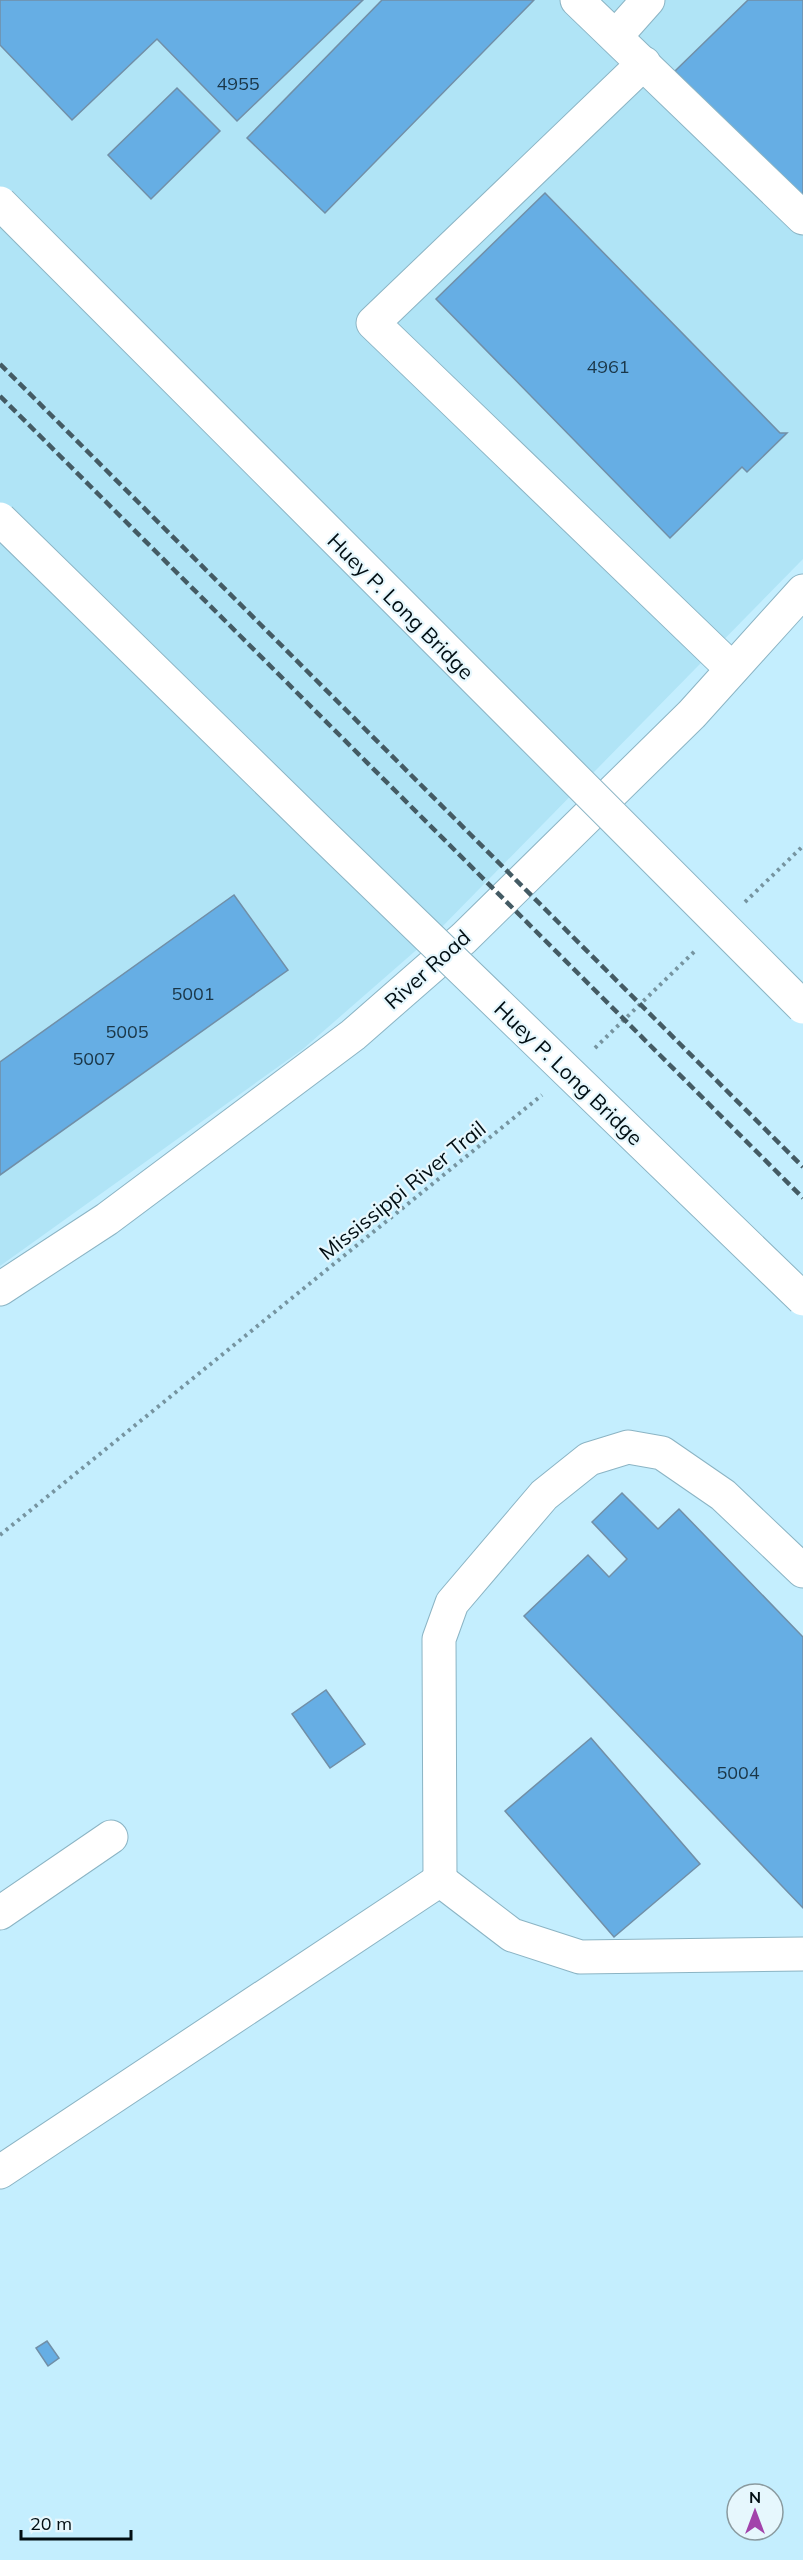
<svg xmlns="http://www.w3.org/2000/svg" width="803" height="2560" viewBox="0 0 803 2560" font-family="Mulish,sans-serif">
<rect width="100%" height="100%" fill="#c4eefe"/>
<polygon fill="#b0e4f6" points="0,0 803,0 803,559 437,932 303,1049 0,1266"/>
<g fill="#66aee4" stroke="#718fa7" stroke-width="1.5">
<polygon points="0,0 363,0 237,121 157,39 72,120 0,45"/>
<polygon points="382,0 534,0 325,213 247,138"/>
<polygon points="748,0 803,0 803,203 675,71"/>
<polygon points="177,88 220,131 151,199 108,155"/>
<polygon points="545,193 780,433 787,433 747,472 742,467 670,538 436,299"/>
<polygon points="234,895 288,970 0,1175 0,1062"/>
<polygon points="622,1493 658,1529 679,1509 803,1637 803,1908 524,1616 588,1555 609,1577 627,1559 592,1522"/>
<polygon points="326,1690 365,1744 330,1768 292,1714"/>
<polygon points="591,1738 700,1864 614,1937 505,1811"/>
<polygon points="47,2341 59,2358 48,2366 36,2348"/>
</g>
<g fill="none" stroke-linecap="round" stroke-linejoin="round">
<defs>
<g id="minor">
<polyline points="577,0 803,218"/>
<polyline points="616,36 648,0"/>
<polyline points="644,63 373,323 732,669"/>
<polyline points="440,1880 439,1639 452,1603 544,1495 589,1459 628,1447 662,1453 723,1495 803,1571"/>
<polyline points="440,1880 512,1935 580,1957 803,1954"/>
<polyline points="0,1913 111,1837"/>
<polyline points="0,2172 440,1880"/>
</g>
<polyline id="major" points="0,1289 107,1219 353,1035 464,938 692,714 803,591"/>
</defs>
<use href="#minor" stroke="#8bb4c4" stroke-width="35"/>
<use href="#major" stroke="#8bb4c4" stroke-width="35"/>
<g stroke="#7694a0" stroke-width="4" stroke-dasharray="3 4.5" stroke-linecap="butt">
<polyline points="745,902 803,846"/>
<polyline points="595,1048 697,949"/>
<polyline points="0,1535 542,1095"/>
</g>
<use href="#minor" stroke="#fff" stroke-width="33"/>
<use href="#major" stroke="#fff" stroke-width="33"/>
<g stroke="#445b64" stroke-width="4.5" stroke-dasharray="9 4.5" stroke-linecap="butt">
<polyline points="0,364 803,1167"/>
<polyline points="0,396 803,1198"/>
</g>
<defs>
<g id="highway-bridge">
<polyline points="0,203 803,1007"/>
<polyline points="0,519 319,831 803,1299"/>
</g>
</defs>
<use href="#highway-bridge" stroke="#8bb4c4" stroke-width="35" stroke-linecap="butt"/>
<use href="#highway-bridge" stroke="#fff" stroke-width="33"/>
</g>
<g text-anchor="middle" dominant-baseline="central" stroke-width="4.5" stroke-linejoin="round" paint-order="stroke">
<g font-size="18" fill="#1a3647">
<text x="238" y="83">4955</text>
<text x="608" y="366">4961</text>
<text x="193" y="993">5001</text>
<text x="127" y="1031">5005</text>
<text x="94" y="1058">5007</text>
<text x="738" y="1772">5004</text>
</g>
<g font-size="21" fill="#010e13" stroke="#e6f7fd">
<text transform="translate(401 606) rotate(45)">Huey P. Long Bridge</text>
<text transform="translate(427 969) rotate(-42)">River Road</text>
<text transform="translate(569 1073) rotate(44)">Huey P. Long Bridge</text>
<text transform="translate(402 1190) rotate(-39)">Mississippi River Trail</text>
</g>
</g>
<g transform="translate(755 2512)"><circle r="28" fill="#e6f7fd" stroke="#8a9a9f" stroke-width="1.5"/>
<path d="M0-4.5L10 22L0 15L-10 22Z" fill="#a243ab"/>
<text y="-9" font-size="16" font-weight="bold" text-anchor="middle" fill="#010e13">N</text>
</g>
<path d="M21 2530v9h110v-9" fill="none" stroke="#010e13" stroke-width="3"/>
<text x="30" y="2530" font-size="18" fill="#010e13" stroke="#e6f7fd" stroke-width="4.5" paint-order="stroke">20 m</text>
</svg>
